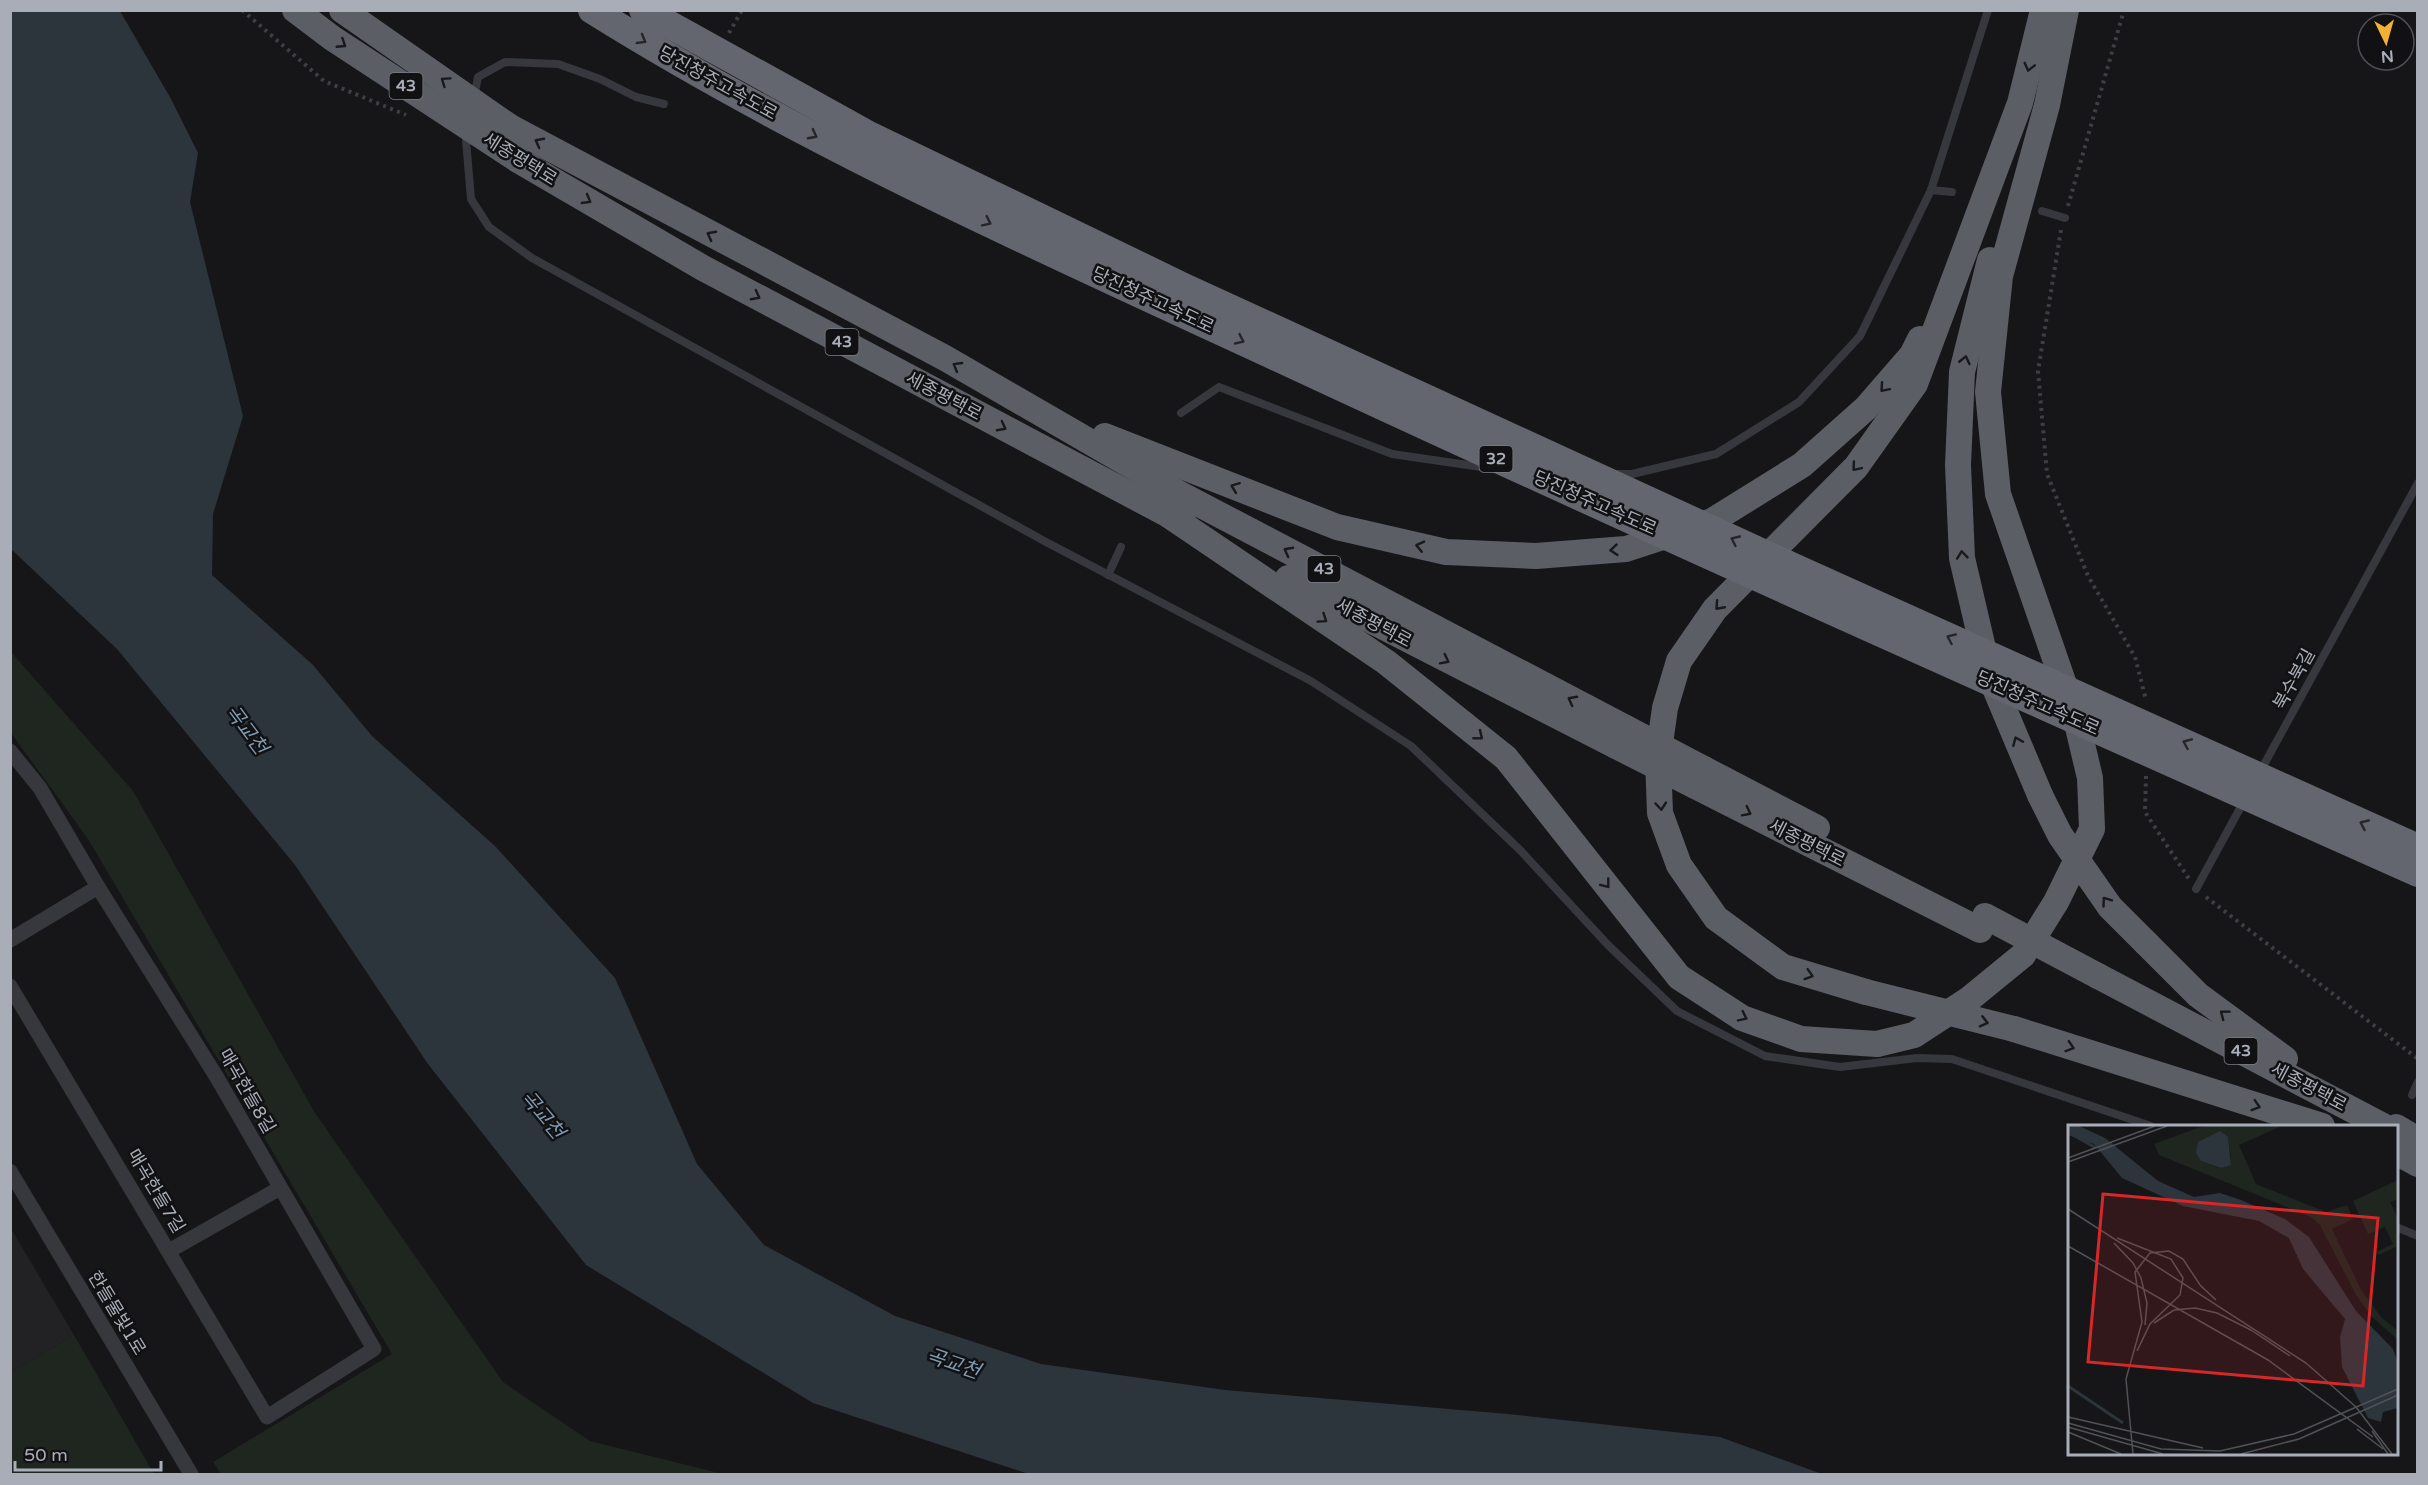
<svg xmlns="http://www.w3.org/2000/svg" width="2428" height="1485" viewBox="0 0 2428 1485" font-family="'Varela Round','Noto Sans KR',sans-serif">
<rect width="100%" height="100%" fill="#161618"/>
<polygon fill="#222225" points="10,1227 74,1335 11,1372 10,1372"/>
<g fill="#1e261f">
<polygon points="11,652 133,791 315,1113 503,1382 590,1441 723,1474 221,1474 213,1462 392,1354 88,839 11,733"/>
<polygon points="74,1335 154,1474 11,1474 11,1372"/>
</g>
<polygon fill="#2c353c" points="10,11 120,11 171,99 198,153 190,202 243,416 213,514 212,575 313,665 372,736 496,847 615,978 697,1164 764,1245 895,1316 1041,1364 1225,1390 1508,1414 1720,1437 1822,1474 1029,1474 813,1403 586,1265 428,1064 295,865 117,649 11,549"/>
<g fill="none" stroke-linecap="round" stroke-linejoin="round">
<g stroke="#3d3f44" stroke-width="4" stroke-dasharray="3 4.5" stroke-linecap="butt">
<polyline points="242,10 324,81 406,115"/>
<polyline points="729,33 742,10"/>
<polyline points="2068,206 2124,10"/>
<polyline points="2061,230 2038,371 2047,474 2088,576 2135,657 2146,700"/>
<polyline points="2146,776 2145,812 2189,879"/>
<polyline points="2206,897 2418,1059"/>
</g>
<g stroke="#37383d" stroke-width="8">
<polyline points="474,97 478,77 505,62 558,64 600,79 636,97 664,104"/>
<polyline points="467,132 466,140 471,199 489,227 532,258 1046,542 1311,681 1411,746 1520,850 1608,945 1677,1011 1765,1056 1840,1067 1917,1058 1952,1059 2151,1126"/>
<polyline points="1931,190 1952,192"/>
<polyline points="2042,211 2065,218"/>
<polyline points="1181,413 1219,387 1392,454 1488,468"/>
<polyline points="1616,474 1632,474 1716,454 1799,402 1860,336 1931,190 1988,10"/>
<polyline points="1108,575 1121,547"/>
<polyline points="2260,772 2418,483"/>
<polyline points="2196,889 2244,801"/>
<polyline points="2412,1095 2418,1082"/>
<polyline points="2396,1227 2418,1236"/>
</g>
<g stroke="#37383d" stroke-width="15">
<polyline points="10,751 40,788 98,887 216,1076 374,1349 267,1417 10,986"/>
<polyline points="10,940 98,887"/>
<polyline points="10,1171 191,1474"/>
<polyline points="169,1251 280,1188"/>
</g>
<g stroke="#5b5e65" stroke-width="26">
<polyline points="510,127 945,358 1180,494 1624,727"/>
<polyline points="518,160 703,268 1184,523"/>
<polyline points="1990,260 1962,372 1958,465 1962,558 1989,674 2040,795"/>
<polyline points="1105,436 1337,527 1446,552 1536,556 1626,549 1712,521 1802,465 1866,408 1912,355 1920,339"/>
<polyline points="1170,516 1386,662 1506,758 1679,977 1742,1018 1801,1039 1877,1044 1914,1035 1968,1000 2023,955 2056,902 2092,829 2090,778 2076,719 1998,494 1988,392 2000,276 2047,105 2066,10"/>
<polyline points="1288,578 1616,746"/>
<polyline points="1704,769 1817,828"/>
<polyline points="1695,786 1980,930"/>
<polyline points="2146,943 2198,995 2285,1059"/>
<polyline points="2098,976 2383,1126"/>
<polyline points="1866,992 1783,967 1716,918 1679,865 1660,813 1658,758 1665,708 1679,661 1715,609 1856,467 1915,384 2020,103 2043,10"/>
<polyline points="2014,1029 2322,1126"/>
<polyline points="2396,1127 2418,1140"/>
<polyline points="2396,1152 2418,1164"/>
</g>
<g stroke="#5b5e65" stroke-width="26">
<polyline points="295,10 332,38 518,160"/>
<polyline points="342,10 510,127"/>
<polyline points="1624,727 1704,769"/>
<polyline points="1616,746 1695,786"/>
<polyline points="2040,795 2060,835 2110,907 2146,943"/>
<polyline points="1985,916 2098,976"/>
<polyline points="1866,992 2014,1029"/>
</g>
<g stroke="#63666e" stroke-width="28">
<path d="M 592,10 C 816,150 1059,256 1298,367 C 1670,540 2044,706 2418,873"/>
<polyline points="643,10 867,134 1184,287 1800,570 2418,848"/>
</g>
</g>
<defs><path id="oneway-chevron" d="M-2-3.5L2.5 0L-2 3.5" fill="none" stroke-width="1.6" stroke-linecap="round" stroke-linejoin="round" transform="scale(1.5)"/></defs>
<g stroke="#26262a">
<use href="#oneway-chevron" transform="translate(642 40) rotate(30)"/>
<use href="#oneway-chevron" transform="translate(813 135) rotate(28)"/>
<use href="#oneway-chevron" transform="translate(987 222) rotate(26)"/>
<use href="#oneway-chevron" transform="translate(1240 340) rotate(25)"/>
<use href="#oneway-chevron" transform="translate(1735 540) rotate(-155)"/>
<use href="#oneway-chevron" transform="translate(1951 638) rotate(-156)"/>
<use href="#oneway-chevron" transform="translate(2187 743) rotate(-156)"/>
<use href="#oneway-chevron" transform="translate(2364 824) rotate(-156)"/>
</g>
<g stroke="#18191b">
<use href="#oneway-chevron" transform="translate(342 44) rotate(33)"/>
<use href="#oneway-chevron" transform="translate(2029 67) rotate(104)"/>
<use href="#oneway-chevron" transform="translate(445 81) rotate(-145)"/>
<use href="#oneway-chevron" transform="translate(539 142) rotate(-152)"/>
<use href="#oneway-chevron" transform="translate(587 200) rotate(30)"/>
<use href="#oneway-chevron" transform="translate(711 235) rotate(-152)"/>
<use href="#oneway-chevron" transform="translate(756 296) rotate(28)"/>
<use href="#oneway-chevron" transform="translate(1965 360) rotate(-77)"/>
<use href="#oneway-chevron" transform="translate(957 366) rotate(-150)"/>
<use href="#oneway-chevron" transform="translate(1884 388) rotate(131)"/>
<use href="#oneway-chevron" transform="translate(1002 427) rotate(28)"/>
<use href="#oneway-chevron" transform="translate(1856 467) rotate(130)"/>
<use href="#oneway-chevron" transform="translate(1235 487) rotate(-159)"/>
<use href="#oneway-chevron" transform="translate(1420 546) rotate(-167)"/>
<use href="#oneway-chevron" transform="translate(1614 550) rotate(175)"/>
<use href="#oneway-chevron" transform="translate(1288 551) rotate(-152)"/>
<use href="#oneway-chevron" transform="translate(1962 555) rotate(-96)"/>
<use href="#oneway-chevron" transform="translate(1719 606) rotate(132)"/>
<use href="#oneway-chevron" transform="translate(1323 619) rotate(34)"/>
<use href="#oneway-chevron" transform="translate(1445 660) rotate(27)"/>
<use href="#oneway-chevron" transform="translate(1572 700) rotate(-152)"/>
<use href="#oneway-chevron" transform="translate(1479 736) rotate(39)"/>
<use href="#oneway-chevron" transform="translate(2017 741) rotate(-113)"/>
<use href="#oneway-chevron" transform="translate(1661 806) rotate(85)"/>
<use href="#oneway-chevron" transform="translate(1747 812) rotate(27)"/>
<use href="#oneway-chevron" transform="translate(1606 884) rotate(52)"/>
<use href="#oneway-chevron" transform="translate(2106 901) rotate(-126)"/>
<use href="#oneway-chevron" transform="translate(1809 975) rotate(17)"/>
<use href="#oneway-chevron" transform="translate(2224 1014) rotate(-143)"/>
<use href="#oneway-chevron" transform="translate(1743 1017) rotate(26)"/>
<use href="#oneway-chevron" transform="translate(1984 1022) rotate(14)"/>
<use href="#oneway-chevron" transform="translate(2070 1047) rotate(18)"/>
<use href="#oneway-chevron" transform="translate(2256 1106) rotate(18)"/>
</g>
<g text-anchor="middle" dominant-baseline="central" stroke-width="5" stroke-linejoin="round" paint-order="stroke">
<g fill="#111113" stroke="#7b7e86" stroke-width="1.5">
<rect x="389.5" y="73" width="33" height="26" rx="4.5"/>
<rect x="825.5" y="329" width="33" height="26" rx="4.5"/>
<rect x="1479.5" y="446" width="33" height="26" rx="4.5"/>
<rect x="1307.5" y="556" width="33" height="26" rx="4.5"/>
<rect x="2224.5" y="1038" width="33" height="26" rx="4.5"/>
</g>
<g font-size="16" font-weight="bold" fill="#a8adb8">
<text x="406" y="86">43</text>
<text x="842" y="342">43</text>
<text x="1496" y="459">32</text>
<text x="1324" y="569">43</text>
<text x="2241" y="1051">43</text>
</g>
<g font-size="18" fill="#a8adb8" stroke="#111113">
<text transform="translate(718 83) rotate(29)">당진청주고속도로</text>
<text transform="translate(520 159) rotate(32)">세종평택로</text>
<text transform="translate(1153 300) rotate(25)">당진청주고속도로</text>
<text transform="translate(944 396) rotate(28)">세종평택로</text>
<text transform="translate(1595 503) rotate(24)">당진청주고속도로</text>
<text transform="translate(1374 623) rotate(28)">세종평택로</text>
<text transform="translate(2294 679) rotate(-61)">북수북길</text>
<text transform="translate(2038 703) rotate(24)">당진청주고속도로</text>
<text transform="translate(1807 843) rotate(27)">세종평택로</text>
<text transform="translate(2309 1087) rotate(28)">세종평택로</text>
<text transform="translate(247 1091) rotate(60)">매곡한들8길</text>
<text transform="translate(156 1191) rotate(59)">매곡한들7길</text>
<text transform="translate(117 1313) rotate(59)">한들물빛1로</text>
</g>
<g font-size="20" font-style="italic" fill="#7f9bb3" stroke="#111113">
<text transform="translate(246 730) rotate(53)">곡교천</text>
<text transform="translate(542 1115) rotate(50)">곡교천</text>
<text transform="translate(953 1364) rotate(19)">곡교천</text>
</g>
</g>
<g transform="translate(2068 1125)">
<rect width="330" height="330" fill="#161618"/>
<path d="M 135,1 L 214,1 L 171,20 L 188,59 L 258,87 L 279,80 L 285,94 L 264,104 L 293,165 L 314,193 L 330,206 L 330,215 L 303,191 L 288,170 L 252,100 L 243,92 L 91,30 L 86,19 ZM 160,13 L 163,34 L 153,43 L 133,36 ZM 330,55 L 330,74 L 322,77 L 330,94 L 330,121 L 311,130 L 308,127 L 325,119 L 317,102 L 300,109 L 285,76 Z" fill="#1e261f" fill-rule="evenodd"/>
<path d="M 0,1 L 11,1 L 37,13 L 90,56 L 126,72 L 152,68 L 173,75 L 217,94 L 241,112 L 288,186 L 325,224 L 330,238 L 330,283 L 315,287 L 313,297 L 300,293 L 274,242 L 272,212 L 277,194 L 235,144 L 221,113 L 191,96 L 115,81 L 54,53 L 26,19 L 0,10 ZM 152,6 L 160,12 L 163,40 L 153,43 L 133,36 L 128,28 L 130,17 Z" fill="#2c353c"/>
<path fill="none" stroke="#2c353c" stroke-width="3" d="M 0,7 L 28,23M 0,261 L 55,298"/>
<path fill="none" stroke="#505258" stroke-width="1.5" d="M 0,33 L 87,1M 0,37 L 99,1M 0,84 L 238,238 L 288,282 L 324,329M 49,113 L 103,134 L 115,153 L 112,170 L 82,199 L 69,226M 46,118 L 65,138 L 73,153 L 79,178 L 77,200M 0,121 L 200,235 L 305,312M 86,198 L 106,185 L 127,183 L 149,188 L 183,205M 183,205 L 222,231M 0,292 L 135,323M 0,298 L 93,324 L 152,326 L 226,309 L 330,264M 0,302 L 95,329M 289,304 L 315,324M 304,306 L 320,329M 0,307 L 53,329M 65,329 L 58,254 L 74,197 L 67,147 L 82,128 L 101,126 L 115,134 L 132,160 L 148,175M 173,329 L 231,314 L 330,270"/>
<path fill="#d62828" fill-opacity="0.15" stroke="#d62828" stroke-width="3" d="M 35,69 L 310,93 L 295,261 L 20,237 Z"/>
<rect width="330" height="330" fill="none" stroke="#a8adb8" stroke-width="3"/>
</g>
<rect width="2428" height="1485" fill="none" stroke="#a8adb8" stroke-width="24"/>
<g transform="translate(2386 42) rotate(175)"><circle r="28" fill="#111113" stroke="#4d4f55" stroke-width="1.5"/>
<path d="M0-4.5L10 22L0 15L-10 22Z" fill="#f2b134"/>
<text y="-9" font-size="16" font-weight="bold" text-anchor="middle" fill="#a8adb8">N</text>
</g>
<path d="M15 1461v9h146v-9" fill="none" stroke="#a8adb8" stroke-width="3"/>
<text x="24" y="1461" font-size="18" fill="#a8adb8" stroke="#111113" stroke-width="4.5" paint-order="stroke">50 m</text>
</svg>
